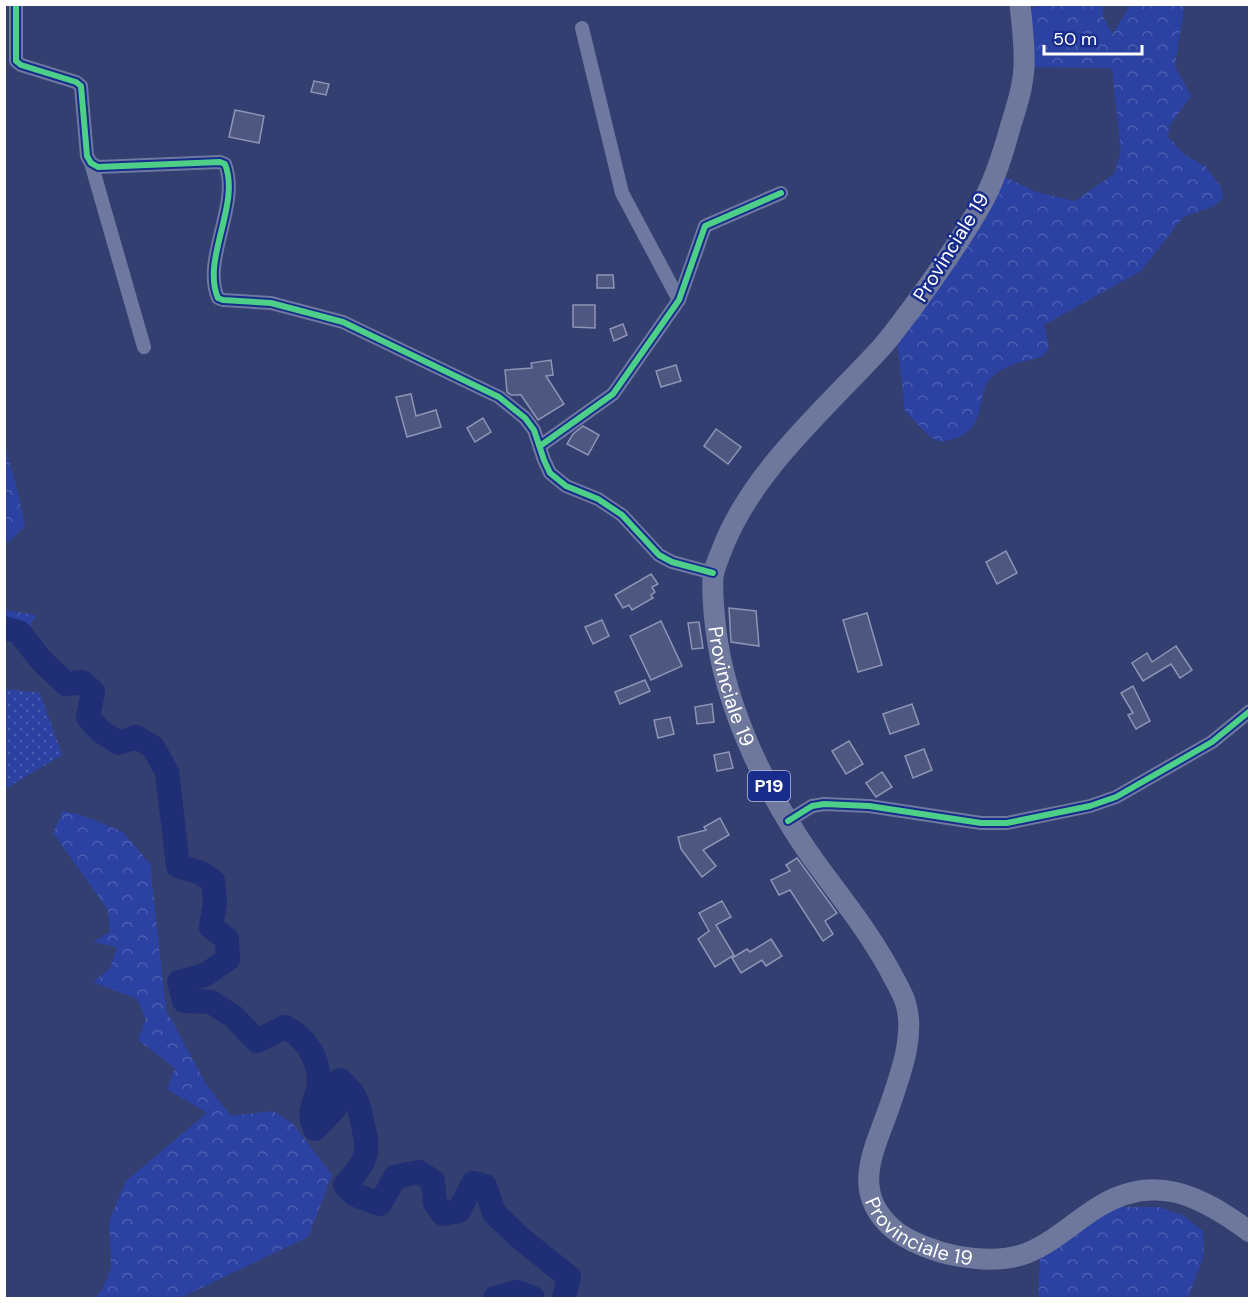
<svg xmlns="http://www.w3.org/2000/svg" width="1254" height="1303" viewBox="0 0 1254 1303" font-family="'DM Sans',sans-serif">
<defs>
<pattern id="grass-dots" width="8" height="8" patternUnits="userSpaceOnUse" patternTransform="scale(1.5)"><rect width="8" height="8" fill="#2c42a3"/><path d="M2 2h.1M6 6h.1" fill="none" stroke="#4c5eb1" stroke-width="1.8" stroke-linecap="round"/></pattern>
<pattern id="forest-crowns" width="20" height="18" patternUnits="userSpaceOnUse" patternTransform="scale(1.5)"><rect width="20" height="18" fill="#2c42a3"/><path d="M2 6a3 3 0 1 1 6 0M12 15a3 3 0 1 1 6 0" fill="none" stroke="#4c5eb1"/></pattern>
</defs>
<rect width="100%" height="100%" fill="#333e71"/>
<polygon fill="url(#grass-dots)" points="5,689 40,693 62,755 5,789"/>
<g fill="url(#forest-crowns)">
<path d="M 1037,5 L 1103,5 L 1103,17 L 1113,34 L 1130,5 L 1182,5 L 1184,9 L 1175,66 L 1191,96 L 1170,125 L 1168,137 L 1185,155 L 1206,167 L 1221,187 L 1223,198 L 1214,206 L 1183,217 L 1141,271 L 1044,325 L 1049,348 L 1042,357 C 1025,361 1008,364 994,375 C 975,389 988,419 963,435 C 956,439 947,440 940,442 L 930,437 L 905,411 L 896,330 L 997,173 L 1036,192 L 1075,201 L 1114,174 L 1121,152 L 1112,68 L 1027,67 L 1025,16 Z"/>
<polygon points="5,446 18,493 25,526 8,543 4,542"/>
<polygon points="5,610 36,615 28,629 5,639"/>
<polygon points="63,811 84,816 123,832 150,864 166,1010 206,1084 231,1116 273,1111 293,1124 332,1175 308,1237 180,1298 95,1298 103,1288 111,1268 109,1221 126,1181 207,1113 167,1089 175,1068 138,1040 146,1019 137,999 93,982 110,968 117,947 93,942 110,932 108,910 53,833"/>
<polygon points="1097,1207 1159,1207 1184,1216 1203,1231 1204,1256 1188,1298 1038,1298 1040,1259 1072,1225"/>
</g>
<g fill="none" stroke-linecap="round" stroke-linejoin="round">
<g stroke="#1f2e75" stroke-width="24">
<path d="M 4,628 L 19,632 L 41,660 L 66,684 L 82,682 L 93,692 L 88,717 L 100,731 L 119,743 L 136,737 L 153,747 L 167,772 L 178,866 L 201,873 L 213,881 L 215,903 L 211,927 L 227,939 L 228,959 L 205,975 L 179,982 L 184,1001 L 211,1002 L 233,1016 L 257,1041 L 285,1027 C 308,1038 322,1064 318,1089 C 314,1108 307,1109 315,1129 L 335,1108 L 340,1080 C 357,1096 357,1099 362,1121 C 370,1153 368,1160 345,1185 L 355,1195 L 380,1204 L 395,1177 L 419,1172 L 433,1181 L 435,1203 L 443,1214 L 459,1211 L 473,1183 L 485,1186 L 494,1213 L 519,1237 L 569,1277 L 564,1298"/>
<polyline points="495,1298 517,1292 533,1298"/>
</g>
</g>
<g fill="#4d5780" stroke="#8e95b4" stroke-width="1.5">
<polygon points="314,81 329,84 326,95 311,92"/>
<polygon points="235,110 264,116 259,143 229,137"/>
<polygon points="597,275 613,275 614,288 597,288"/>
<polygon points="573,305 595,305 595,328 573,327"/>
<polygon points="623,324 627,335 614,341 610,329"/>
<polygon points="551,360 553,375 546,376 564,404 538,420 521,395 511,395 507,392 505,370 532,368 531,363"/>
<polygon points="676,365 681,381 661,387 656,371"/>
<polygon points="411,394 416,416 436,410 441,427 407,437 396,397"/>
<polygon points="483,418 491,432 475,442 467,428"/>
<polygon points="583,426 599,435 588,455 567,444 573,434"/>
<polygon points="716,429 741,447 728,464 704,446"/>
<polygon points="1006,551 1017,573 997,584 986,562"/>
<polygon points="651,574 658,584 652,587 655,592 651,595 653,598 632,610 629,605 623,608 615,595"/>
<polygon points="729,608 756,611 759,646 731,642"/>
<polygon points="867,613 882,665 858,672 843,620"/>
<polygon points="602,620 609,636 593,644 585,627"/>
<polygon points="661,621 682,666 651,680 630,636"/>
<polygon points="699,622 703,648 692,649 688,623"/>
<polygon points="1176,646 1192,670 1180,678 1171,664 1143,681 1132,663 1147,653 1152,662"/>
<polygon points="645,680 650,691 620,704 615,692"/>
<polygon points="1133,686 1150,721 1136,729 1128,715 1133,713 1121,693"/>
<polygon points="712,704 714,722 697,724 695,707"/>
<polygon points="912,704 919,724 890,734 883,714"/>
<polygon points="670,717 674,734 658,738 654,720"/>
<polygon points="849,741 863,764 846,774 832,751"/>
<polygon points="924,749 932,770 913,778 905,756"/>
<polygon points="729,752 733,768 717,771 714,755"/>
<polygon points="882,772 892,787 876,797 866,783"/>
<polygon points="720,818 729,835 703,850 716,866 702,877 681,849 678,837 706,830 704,827"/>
<polygon points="797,858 837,913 825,921 833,934 823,941 790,890 779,895 771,880 790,871 786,865"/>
<polygon points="722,901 731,917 716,925 734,955 715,967 698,939 709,931 699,913"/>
<polygon points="771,939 782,956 766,966 762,960 741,973 732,958 747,949 750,952"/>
</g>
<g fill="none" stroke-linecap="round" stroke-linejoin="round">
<g stroke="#6f789e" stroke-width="14">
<path d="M 16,4 L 16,61 L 21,65 L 76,82 L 81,86 L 87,156 L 91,163 L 98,167 L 220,162 L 225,164 C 241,205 201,259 218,298 L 223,300 L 271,303 L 343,322 L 499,397 L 525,418 L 534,430 L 544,460 L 550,473 L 566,486 L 598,499 L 622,515 L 659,555 L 672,562 L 713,573"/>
<polyline points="582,28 622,193 679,300"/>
<polyline points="91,163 144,347"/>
<polyline points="540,446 613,394 679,300 705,226 781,193"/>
<polyline points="788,821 812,806 824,804 869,806 981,823 1007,823 1090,806 1116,797 1212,742 1250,711"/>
</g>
<path stroke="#6e779c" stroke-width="21" id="s1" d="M 1020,4 C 1022,25 1025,46 1024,67 C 1023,88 1016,108 1010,128 C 1003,153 995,180 982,203 C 962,239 937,274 913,307 C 902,321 892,336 880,349 C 824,410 750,473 721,552 C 718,560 714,568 713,577 C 712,594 714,614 716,630 C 725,708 768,796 813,859 C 839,895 867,929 889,969 C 894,979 901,990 905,1001 C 916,1033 901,1073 890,1105 C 876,1147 849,1190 892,1228 C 908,1242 936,1252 957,1256 C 980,1260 1005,1262 1027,1253 C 1052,1243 1073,1223 1095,1209 C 1153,1171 1200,1195 1250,1232"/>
<defs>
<g id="cycleway">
<path d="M 16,4 L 16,61 L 21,65 L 76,82 L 81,86 L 87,156 L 91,163 L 98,167 L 220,162 L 225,164 C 241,205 201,259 218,298 L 223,300 L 271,303 L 343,322 L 499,397 L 525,418 L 534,430 L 544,460 L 550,473 L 566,486 L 598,499 L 622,515 L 659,555 L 672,562 L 713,573"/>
<polyline points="540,446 613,394 679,300 705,226 781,193"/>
<polyline points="788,821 812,806 824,804 869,806 981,823 1007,823 1090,806 1116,797 1212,742 1250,711"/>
</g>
</defs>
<use href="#cycleway" stroke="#182c8c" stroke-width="10"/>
<use href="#cycleway" stroke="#4dcf88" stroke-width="6"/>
</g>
<g text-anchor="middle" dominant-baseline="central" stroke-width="5" stroke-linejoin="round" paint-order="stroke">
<rect fill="#182c8c" stroke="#bac0dc" stroke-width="1.5" x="748" y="771" width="42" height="30" rx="4.5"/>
<g font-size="18" font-weight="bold" fill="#fff">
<text x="769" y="786">P19</text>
</g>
<g font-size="20" fill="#fff" stroke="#182c8c">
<text transform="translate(951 247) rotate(-58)">Provinciale 19</text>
<text stroke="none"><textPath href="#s1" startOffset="782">Provinciale 19</textPath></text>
<text stroke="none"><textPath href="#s1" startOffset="1410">Provinciale 19</textPath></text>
</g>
</g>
<rect width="1254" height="1303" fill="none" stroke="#ffffff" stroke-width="12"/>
<path d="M1044 45v9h98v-9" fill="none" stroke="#ffffff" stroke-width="3"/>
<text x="1053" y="45" font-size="18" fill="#ffffff" stroke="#182c8c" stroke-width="4.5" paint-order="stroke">50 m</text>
</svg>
